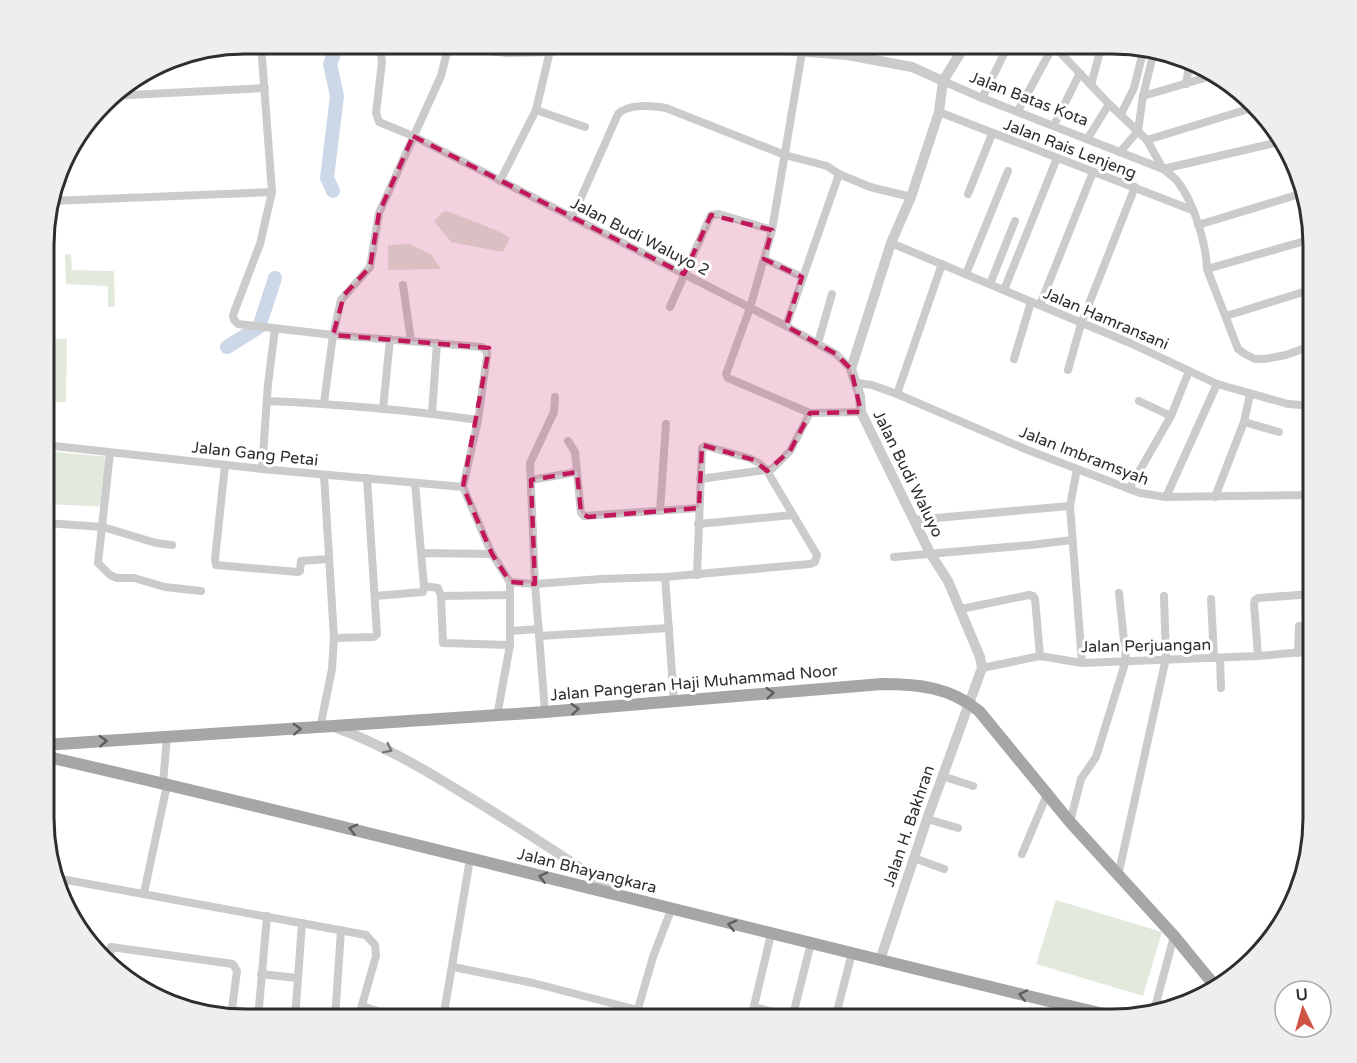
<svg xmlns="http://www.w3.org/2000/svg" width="1357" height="1063" viewBox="0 0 1357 1063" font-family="'Varela Round',sans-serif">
<rect width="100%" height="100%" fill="#fff"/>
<g fill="#e2eade">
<polygon points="447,211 498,231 510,238 503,252 451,242 434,221 443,212"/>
<polygon points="409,244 431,254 441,269 388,270 388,245"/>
<polygon points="65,254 71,254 72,270 114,271 115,307 108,307 108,286 66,284"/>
<polygon points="45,338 67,339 66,402 45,402"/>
<polygon points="45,451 109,457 106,507 45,504"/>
<polygon points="1056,900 1162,932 1143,996 1036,964"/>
</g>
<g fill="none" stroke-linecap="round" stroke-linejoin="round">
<g stroke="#ccd8e7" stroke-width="14">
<polyline points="333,191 327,178 337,96 330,64 338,44"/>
<polyline points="227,347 259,327 275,278"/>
</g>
<g stroke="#cbcbcb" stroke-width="8">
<polyline points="261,44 272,192 260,244 233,315 234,320 238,324 333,335 482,347 487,352 487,356 478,420 463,487 492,554 510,582"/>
<polyline points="380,44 382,62 376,113 379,122 413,136 786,326 836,354 851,369"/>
<polyline points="846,44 847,55"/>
<polyline points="1052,44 1109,104 1147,140 1255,107"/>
<polyline points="802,52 772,230 750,308 726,374 728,378 810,413 861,412"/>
<path d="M 943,81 L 982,98 L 1163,169 C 1168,173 1174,177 1178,182 C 1194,203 1206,243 1207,269 L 1238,349 L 1245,354 L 1255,359 L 1265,359 L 1286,355 L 1313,345"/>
<polyline points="1186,84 1190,60"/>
<polyline points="1091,85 1102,44"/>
<polyline points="110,96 265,88"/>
<polyline points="1143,96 1215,75"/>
<polyline points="982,98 1009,44"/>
<polyline points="536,110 585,127"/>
<polyline points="1018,111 1051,50 1061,44"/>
<polyline points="939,112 1192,210"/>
<polyline points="1121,114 1134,88 1144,48"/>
<polyline points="1054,125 1080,73"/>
<polyline points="1088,138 1109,104"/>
<polyline points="1147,140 1163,169 1279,142"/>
<polyline points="1120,152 1138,131 1143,96 1154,51"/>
<polyline points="500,181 536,110 550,51"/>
<polyline points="968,194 992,134"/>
<polyline points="51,201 272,192"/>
<path d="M 572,218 L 618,114 C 629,103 652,106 666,108 L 785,155 L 827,166 L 839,174 L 870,187 L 911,197"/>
<polyline points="1198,225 1303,193"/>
<polyline points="891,243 1130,343 1217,384 1288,404 1313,406"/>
<polyline points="764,259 802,277"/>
<polyline points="1207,269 1312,239"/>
<polyline points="966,274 1008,171"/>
<polyline points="990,284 1015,221"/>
<polyline points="403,285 411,341"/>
<polyline points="1004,290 1057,158"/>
<polyline points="1040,305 1093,172"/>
<polyline points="670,307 711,215 719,214 772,230"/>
<polyline points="1226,316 1313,289"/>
<polyline points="786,326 839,174"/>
<polyline points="818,343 832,294"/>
<polyline points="1014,359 1031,302"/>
<polyline points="1068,370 1081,324 1135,187"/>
<polyline points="857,383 872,385 897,394 1025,449 1140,493 1166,497 1313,495"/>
<polyline points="897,394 942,264"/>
<path d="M 267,401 C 337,404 408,410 478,420"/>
<polyline points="1139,401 1171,416"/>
<polyline points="324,403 333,335 341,300 370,267 379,213 441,76 449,44"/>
<polyline points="383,409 390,339"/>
<polyline points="432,413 437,343"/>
<polyline points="1244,422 1279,432"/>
<polyline points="568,441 575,452 581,513 584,516 699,508"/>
<polyline points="45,445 262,469 463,487"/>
<polyline points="110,453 98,563 110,575 117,578 134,578 165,587 201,591"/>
<polyline points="225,465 215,559 216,565 298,572 300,571 301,561 328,559"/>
<polyline points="262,469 268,384 275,329"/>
<polyline points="1077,469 1070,506 1082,663"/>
<polyline points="700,479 772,469 790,451 810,413"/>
<polyline points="531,480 577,472"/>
<polyline points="415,483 421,553"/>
<polyline points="1129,489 1171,416 1189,371"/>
<polyline points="1308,495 1308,594"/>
<polyline points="1166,497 1217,384"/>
<polyline points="1215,497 1244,422 1250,394"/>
<polyline points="660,511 666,424"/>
<polyline points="913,520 1070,506"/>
<polyline points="45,523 103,527 156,543 172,545"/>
<polyline points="698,524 793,515"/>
<polyline points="894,557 1031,545 1072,540"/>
<polyline points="665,577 674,701"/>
<polyline points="510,582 535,584 601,579 665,577 810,564 815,562 817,555 767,471 759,463 749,458 705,446 702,448 697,575"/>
<polyline points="424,586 421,553 492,554"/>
<polyline points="424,586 438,588 441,596 510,595"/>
<polyline points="375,596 423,592 424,586"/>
<polyline points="441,596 443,643 510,645"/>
<polyline points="1211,599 1214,658"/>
<polyline points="961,609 1029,595 1033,596 1035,599 1040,656"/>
<polyline points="510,631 539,629"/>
<polyline points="540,636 669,628"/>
<polyline points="334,638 374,637 377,634 367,478"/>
<polyline points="1298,653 1299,626"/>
<polyline points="1258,656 1254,604 1255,600 1258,598 1313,594"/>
<polyline points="1220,658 1221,688"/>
<polyline points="982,668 1040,656 1082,663 1258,656 1313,651"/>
<polyline points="545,712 535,584 530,463 554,412 555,397"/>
<polyline points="497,716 510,645 510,582"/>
<polyline points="320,728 332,669 334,638 324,475"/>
<polyline points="942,776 973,786"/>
<polyline points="163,783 167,737"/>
<polyline points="927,819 958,828"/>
<polyline points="1070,822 1081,779 1096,757 1126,660 1119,593"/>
<polyline points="1022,854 1048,792"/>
<polyline points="914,858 944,869"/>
<polyline points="1118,876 1166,658 1164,596"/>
<polyline points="56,878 366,935 375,945 376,956 358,1019"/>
<polyline points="144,893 167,785"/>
<polyline points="109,966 111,947 233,964 237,971 231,1016 208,1013"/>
<polyline points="453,967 533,983 638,1010"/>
<polyline points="261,974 297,978"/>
<polyline points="363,1006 399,1019"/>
<polyline points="754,1007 801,1019"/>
<polyline points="232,1010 258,1013"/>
<polyline points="1154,1011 1174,936"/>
<polyline points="258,1019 267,916"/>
<polyline points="295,1019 302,923"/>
<polyline points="335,1019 341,930"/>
<polyline points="443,1019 470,859"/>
<polyline points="635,1019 653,957 671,910"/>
<polyline points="751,1019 771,934"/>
<polyline points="792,1019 811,943"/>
<polyline points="835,1019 852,953"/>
</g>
<g stroke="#cbcbcb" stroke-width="10">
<polyline points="436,44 507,52 550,51 582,44"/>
<polyline points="705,44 847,55 912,67 943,81"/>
<path d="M 334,727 C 381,744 422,768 464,794 C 516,825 567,859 618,893"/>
<polyline points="880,960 927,819 982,668 980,657 948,581 930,553 861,412 860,396 851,369 891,243 911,197 939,112 943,81 966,44"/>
</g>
<g stroke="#a6a6a6" stroke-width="12">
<path d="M 44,745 L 545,712 L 882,684 C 918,684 950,687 979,711 L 1070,822 L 1174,936 L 1215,986"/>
<path d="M 44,756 C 404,838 761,934 1121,1018"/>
</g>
</g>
<defs><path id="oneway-chevron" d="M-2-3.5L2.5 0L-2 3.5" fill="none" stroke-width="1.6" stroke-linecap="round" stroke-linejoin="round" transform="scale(1.5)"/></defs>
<g stroke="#5e5e5e">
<use href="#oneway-chevron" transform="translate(770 693) rotate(-5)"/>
<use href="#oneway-chevron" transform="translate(575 709) rotate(-5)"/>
<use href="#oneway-chevron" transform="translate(297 729) rotate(-3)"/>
<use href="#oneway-chevron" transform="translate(103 741) rotate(-4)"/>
<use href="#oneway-chevron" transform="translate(353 829) rotate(-166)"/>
<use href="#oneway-chevron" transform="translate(543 877) rotate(-166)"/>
<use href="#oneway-chevron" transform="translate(732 925) rotate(-167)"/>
<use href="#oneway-chevron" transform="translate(1023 995) rotate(-167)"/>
</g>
<use stroke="#757575" href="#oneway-chevron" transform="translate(388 749) rotate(26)"/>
<path fill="#c2185b" fill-opacity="0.2" stroke="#c2185b" stroke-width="4.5" stroke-dasharray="12 8" stroke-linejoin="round" d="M 413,136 L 684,274 L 711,215 L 772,230 L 764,259 L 802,277 L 786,326 L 836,354 L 851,369 L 861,412 L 810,413 L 790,451 L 767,471 L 754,460 L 702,445 L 699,508 L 588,517 L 581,513 L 577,472 L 531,480 L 535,584 L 510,582 L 492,554 L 463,487 L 489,348 L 333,335 L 344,295 L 370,267 L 379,213 Z"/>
<g text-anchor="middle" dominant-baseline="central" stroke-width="6" stroke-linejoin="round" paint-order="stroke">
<g font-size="16" fill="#2e2e2e" stroke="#fff">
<text transform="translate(1029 99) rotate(21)">Jalan Batas Kota</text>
<text transform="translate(1070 149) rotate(21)">Jalan Rais Lenjeng</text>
<text transform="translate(640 237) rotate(27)">Jalan Budi Waluyo 2</text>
<text transform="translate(1106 319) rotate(23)">Jalan Hamransani</text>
<text transform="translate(255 454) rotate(6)">Jalan Gang Petai</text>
<text transform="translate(1084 456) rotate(21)">Jalan Imbramsyah</text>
<text transform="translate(908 474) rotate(64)">Jalan Budi Waluyo</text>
<text transform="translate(1146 646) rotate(-1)">Jalan Perjuangan</text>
<text transform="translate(694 683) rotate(-5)">Jalan Pangeran Haji Muhammad Noor</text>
<text transform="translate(909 826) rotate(-71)">Jalan H. Bakhran</text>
<text transform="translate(587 871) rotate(14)">Jalan Bhayangkara</text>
</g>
</g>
<path d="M0 0H1357V1063H0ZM245 54H1112A191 191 0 0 1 1303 245V818A191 191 0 0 1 1112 1009H245A191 191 0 0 1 54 818V245A191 191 0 0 1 245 54Z" fill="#eee" fill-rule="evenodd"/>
<path fill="none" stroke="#2e2e2e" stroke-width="3" d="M245 54H1112A191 191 0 0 1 1303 245V818A191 191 0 0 1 1112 1009H245A191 191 0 0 1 54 818V245A191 191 0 0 1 245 54Z"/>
<g transform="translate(1303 1009) rotate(355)"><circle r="28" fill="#ffffff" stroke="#ababab" stroke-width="1.5"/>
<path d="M0-4.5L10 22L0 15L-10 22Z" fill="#d05445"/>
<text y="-9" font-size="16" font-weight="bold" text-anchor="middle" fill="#2e2e2e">U</text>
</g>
</svg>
